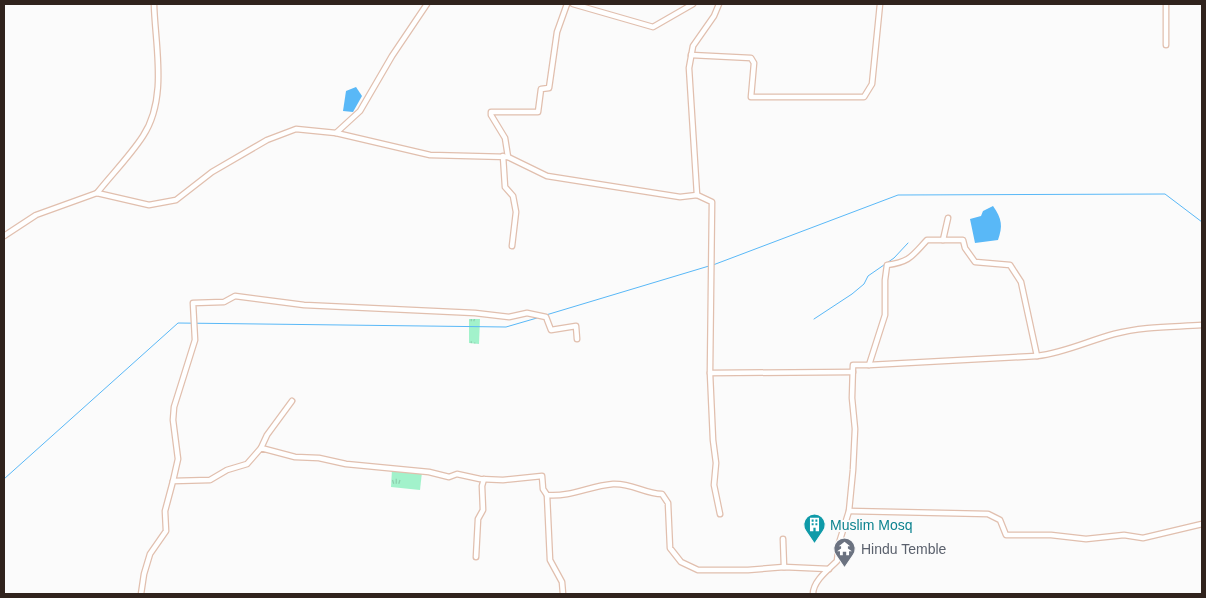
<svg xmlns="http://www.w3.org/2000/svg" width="1206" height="598" viewBox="0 0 1206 598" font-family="Helvetica,sans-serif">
<defs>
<pattern id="park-tufts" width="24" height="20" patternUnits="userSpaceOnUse" patternTransform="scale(1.25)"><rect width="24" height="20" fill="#a2f2cb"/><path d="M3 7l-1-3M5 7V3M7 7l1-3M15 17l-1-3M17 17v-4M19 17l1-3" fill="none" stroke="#8ccfae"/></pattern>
</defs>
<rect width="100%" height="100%" fill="#fbfbfb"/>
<g fill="url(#park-tufts)">
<polygon points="469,319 480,319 479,344 469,343"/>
<polygon points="392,469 422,472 420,490 391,487"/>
</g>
<g fill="#59b8f7">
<polygon points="356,87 362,96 353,112 343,111 346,91"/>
<path d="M 993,206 C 1002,219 1003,226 998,240 L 975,243 L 970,219 L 981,216 L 983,211 Z"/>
</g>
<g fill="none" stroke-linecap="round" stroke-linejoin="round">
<g stroke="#59b8f7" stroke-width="1">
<polyline points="713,265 898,195 1165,194 1202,222"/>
<polyline points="546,315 709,266"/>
<polyline points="814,319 852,294 864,284 868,276 894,258 908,243"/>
<polyline points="4,479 178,323 506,327 537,318"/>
</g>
<defs>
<g id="street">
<polyline points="573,4 653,27 693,4"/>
<polyline points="1166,45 1166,4"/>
<polyline points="691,55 751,58 754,63 751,97 864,97 872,84 880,4"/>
<polyline points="336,133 430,155 508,157 547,176 680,197 697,195 712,202 710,373 713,440 716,463 714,485 720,514"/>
<polyline points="503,156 505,187 513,196 516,212 512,246"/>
<polyline points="508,157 505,138 491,115 491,112 538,112 541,89 549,88 557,32 567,4"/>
<path d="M 97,193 C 112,174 130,156 143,136 C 168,98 155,45 154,4"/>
<polyline points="697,195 689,68 693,46 714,16 719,4"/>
<polyline points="4,236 36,215 97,193 149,205 176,200 212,172 267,140 296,129 336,133 360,111 392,56 427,4"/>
<polyline points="943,240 948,218"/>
<polyline points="869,365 1037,356"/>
<polyline points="710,373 853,372"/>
<polyline points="261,448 267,435 292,401"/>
<polyline points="173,481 178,459 173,420 174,407 195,340 193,303 224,302 235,296 304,305 475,313 509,317 527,313 546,317 551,330 576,326 577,339"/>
<polyline points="547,495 550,560 562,582 563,594"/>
<polyline points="849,511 988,514 1000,520 1006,535 1051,535 1086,539 1124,535 1143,538 1202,524"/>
<polyline points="783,539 784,567"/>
<polyline points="476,557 478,519 483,510 482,486 484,479"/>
<path d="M 141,594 L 144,574 L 150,554 L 166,531 L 165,511 L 173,481 L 210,480 L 227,470 L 247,464 L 261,448 L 295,457 L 319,458 L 346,464 L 429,472 L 449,477 L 457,474 L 480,479 L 503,480 L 542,476 L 543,489 L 547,495 C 572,497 589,486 613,484 C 632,483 645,494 662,494 L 668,503 L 670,548 L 681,562 L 698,570 L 748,570 L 784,567 L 829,569"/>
<path d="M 813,594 C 813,581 829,569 837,561 L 839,543 L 849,511 L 853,470 L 855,429 L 852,398 L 853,365 L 869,365 L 885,315 L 885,280 L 887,265 C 910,262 912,256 927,240 L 963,240 L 965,248 L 975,262 L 1010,265 L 1021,282 L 1037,356 C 1064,353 1088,341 1114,334 C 1144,326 1173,327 1202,325"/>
</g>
</defs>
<use href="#street" stroke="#e1bfae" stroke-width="7"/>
<use href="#street" stroke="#fff" stroke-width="4.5"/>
</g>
<defs>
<symbol id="building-pin" viewBox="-11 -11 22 30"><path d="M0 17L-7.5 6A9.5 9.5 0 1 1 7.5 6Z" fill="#0f9aa8" stroke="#fbfbfb"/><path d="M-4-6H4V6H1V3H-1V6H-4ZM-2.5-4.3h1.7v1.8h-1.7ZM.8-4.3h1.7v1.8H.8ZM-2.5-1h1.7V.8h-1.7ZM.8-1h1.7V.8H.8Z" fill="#fff"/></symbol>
<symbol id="temple-pin" viewBox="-11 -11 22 30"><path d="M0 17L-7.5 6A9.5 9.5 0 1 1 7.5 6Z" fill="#6b7280" stroke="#fbfbfb"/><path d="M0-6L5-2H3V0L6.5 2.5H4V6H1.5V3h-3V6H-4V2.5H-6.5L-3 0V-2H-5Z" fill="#fff"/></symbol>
</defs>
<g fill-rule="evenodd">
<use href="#building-pin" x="802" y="512" width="25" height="34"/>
<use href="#temple-pin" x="832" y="536" width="25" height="34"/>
</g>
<g text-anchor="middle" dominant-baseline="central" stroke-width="4" stroke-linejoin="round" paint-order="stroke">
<g font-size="14" fill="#0d838f" stroke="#fbfbfb" text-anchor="start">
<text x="830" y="525">Muslim Mosq</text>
</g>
<g font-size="14" fill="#5b616d" stroke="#fbfbfb" text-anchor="start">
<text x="861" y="549">Hindu Temble</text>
</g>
</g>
<rect width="1206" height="598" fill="none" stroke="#30231d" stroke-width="10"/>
</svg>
